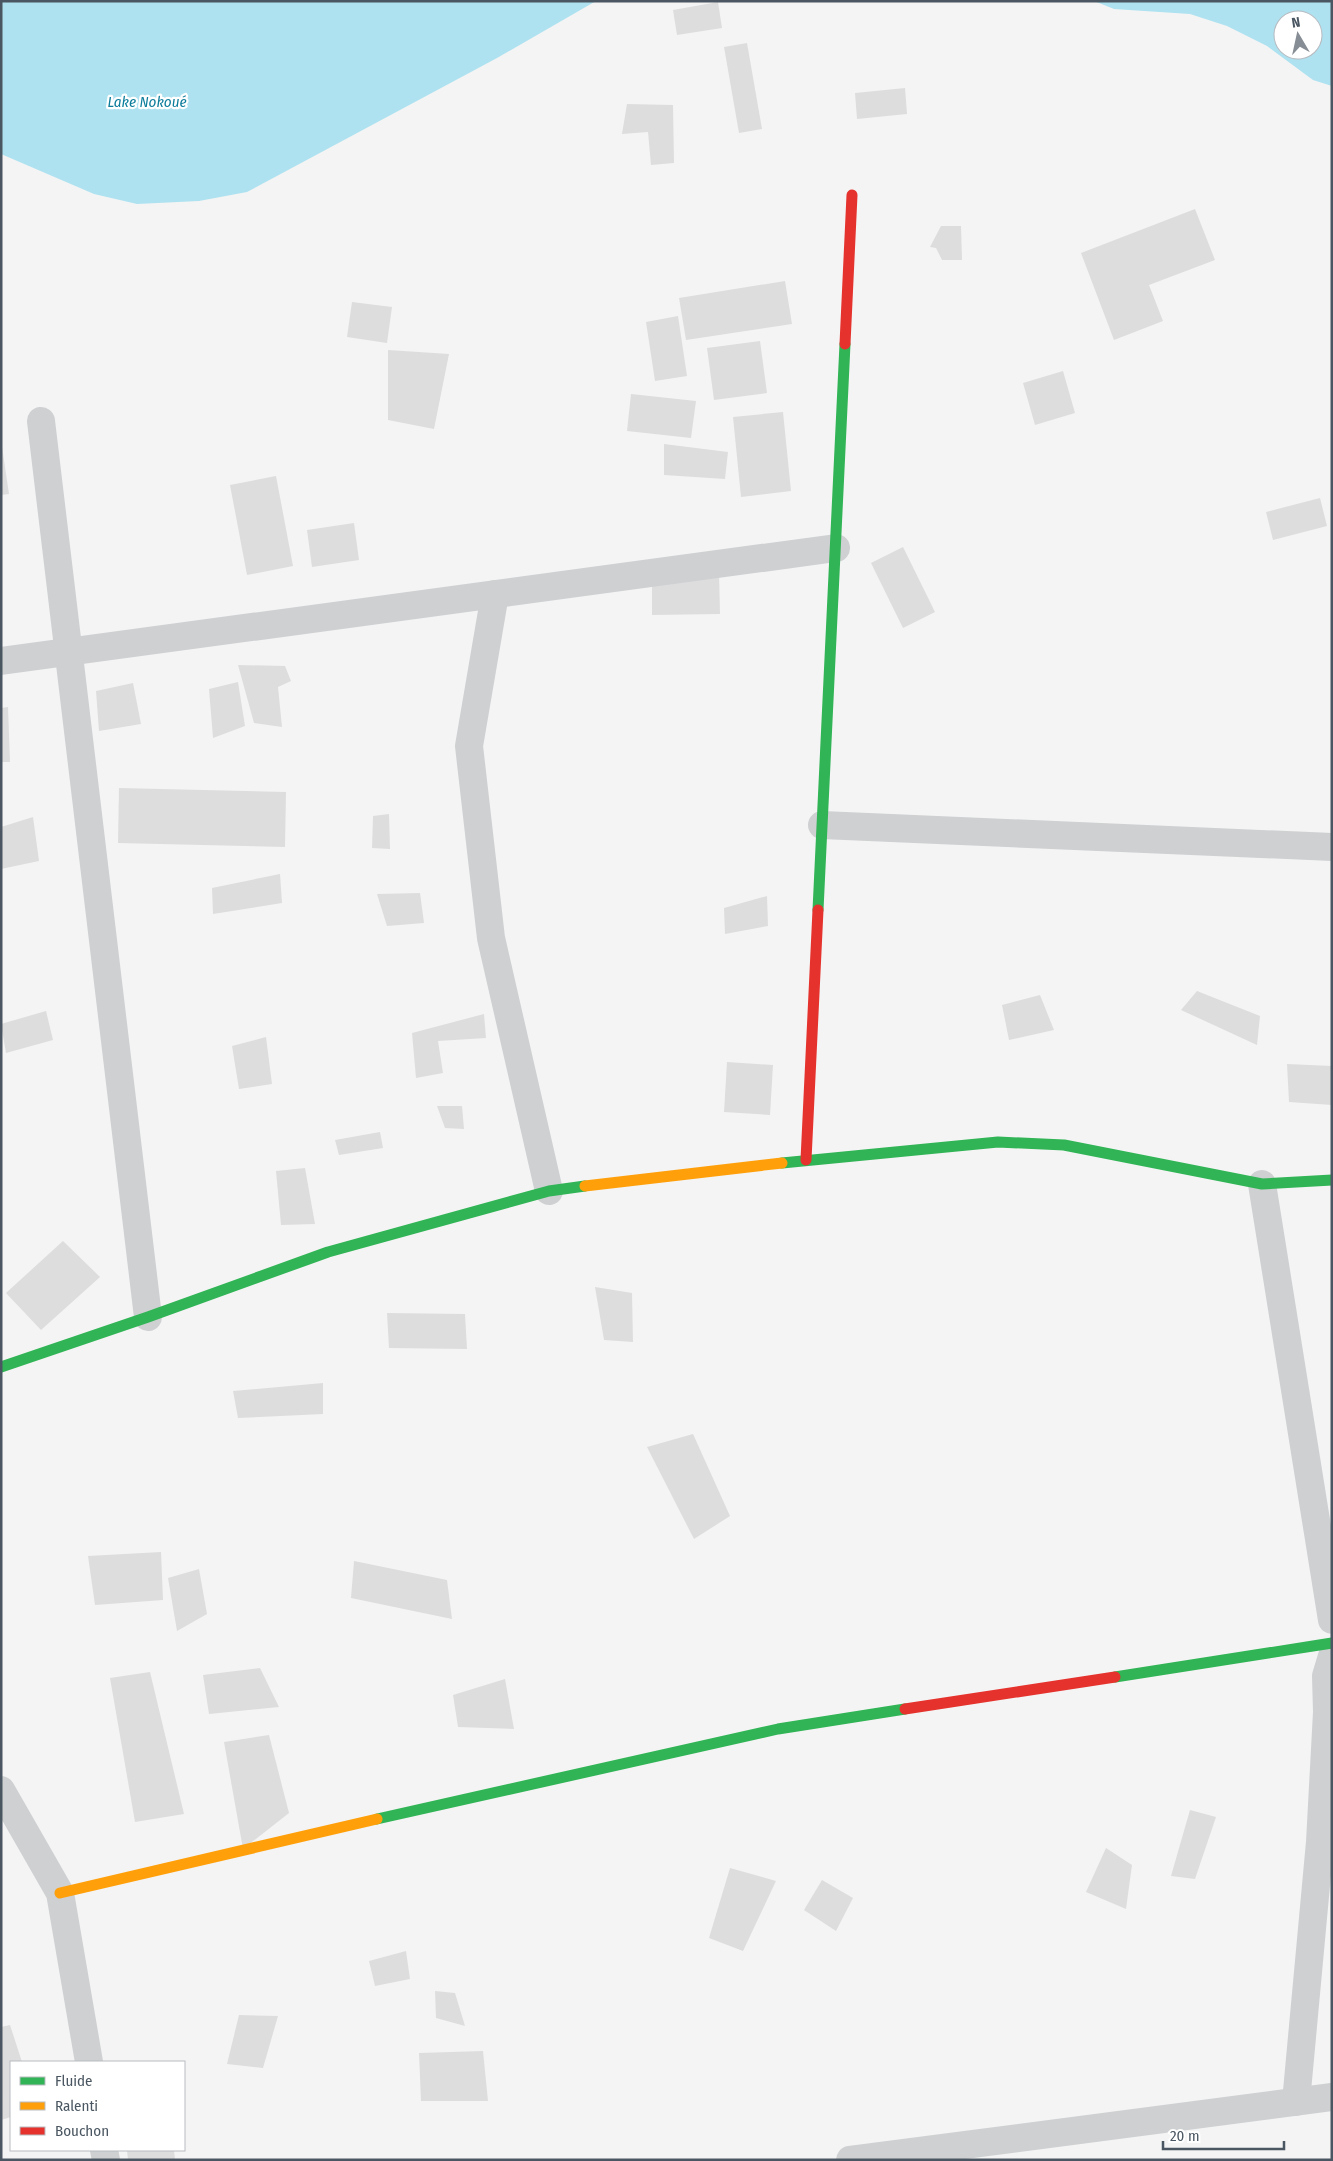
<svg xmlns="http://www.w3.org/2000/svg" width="1333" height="2161" viewBox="0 0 1333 2161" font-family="'Fira Sans Condensed',sans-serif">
<rect width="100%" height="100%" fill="#f4f4f4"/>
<g fill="#aee2f0" fill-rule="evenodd">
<polygon points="1,1 596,1 497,58 247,192 199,201 137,204 94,194 1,154"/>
<path d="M 1094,1 L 1332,1 L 1332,86 L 1313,80 L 1267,46 L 1227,26 L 1190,14 L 1114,9 ZM 1283,20 L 1313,20 L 1313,50 L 1283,50 Z"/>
</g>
<g fill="#ddddde">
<polygon points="718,2 722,28 677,35 673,10"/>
<polygon points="747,43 762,129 739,133 724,47"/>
<polygon points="905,88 907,114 857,119 855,93"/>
<polygon points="627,104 673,105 674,163 651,165 648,132 622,134"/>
<polygon points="1195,209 1215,260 1149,285 1163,321 1114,340 1081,253"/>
<polygon points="941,226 961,226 962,260 942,260 936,248 930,247"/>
<polygon points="785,281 792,324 686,340 679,298"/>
<polygon points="352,302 392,307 387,343 347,337"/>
<polygon points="678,316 687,376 655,381 646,322"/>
<polygon points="760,341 767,393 714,400 707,348"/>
<polygon points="388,350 449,354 434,429 388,420"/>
<polygon points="1063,371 1075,413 1035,425 1023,383"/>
<polygon points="631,394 696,401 691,438 627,431"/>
<polygon points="783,412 791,491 741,497 733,417"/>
<polygon points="1,440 9,494 1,495"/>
<polygon points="664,444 728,452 725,479 664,475"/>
<polygon points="276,476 293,566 247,575 230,485"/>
<polygon points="1320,498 1327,526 1273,540 1266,512"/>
<polygon points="354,523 359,560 312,567 307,530"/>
<polygon points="903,547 935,612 903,628 871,563"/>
<polygon points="719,572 720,614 652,615 652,573"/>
<polygon points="238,665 285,666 291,681 278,687 282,727 254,723"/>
<polygon points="238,682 245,726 213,738 209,689"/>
<polygon points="133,683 141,724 99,731 96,691"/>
<polygon points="8,707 10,762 1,762 1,708"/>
<polygon points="119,788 286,792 285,847 118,843"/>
<polygon points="389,814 390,849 372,848 373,816"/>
<polygon points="33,817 39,861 1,869 1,827"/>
<polygon points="280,874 282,903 213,914 212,888"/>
<polygon points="420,893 424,923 387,926 377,894"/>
<polygon points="767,896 768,926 725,934 724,908"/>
<polygon points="1197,991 1260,1016 1257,1045 1181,1010"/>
<polygon points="1040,995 1054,1030 1009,1040 1002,1005"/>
<polygon points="46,1011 53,1040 6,1053 1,1024"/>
<polygon points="484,1014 486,1038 438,1041 443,1073 416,1078 412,1033"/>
<polygon points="266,1037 272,1084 239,1089 232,1046"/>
<polygon points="727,1062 773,1065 770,1115 724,1112"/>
<polygon points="1287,1064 1332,1066 1332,1105 1289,1102"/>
<polygon points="437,1106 462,1106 464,1129 445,1128"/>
<polygon points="380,1132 383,1148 339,1155 335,1140"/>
<polygon points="305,1168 315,1224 281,1225 276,1171"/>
<polygon points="63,1241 100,1277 41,1330 6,1293"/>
<polygon points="595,1287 632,1293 633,1342 604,1340"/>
<polygon points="387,1313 465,1314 467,1349 389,1348"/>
<polygon points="323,1383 323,1414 238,1418 233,1391"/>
<polygon points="693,1434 730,1516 694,1539 647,1447"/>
<polygon points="161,1552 163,1600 95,1605 88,1556"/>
<polygon points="354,1561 447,1580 452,1619 351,1598"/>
<polygon points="199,1569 207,1614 177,1631 168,1578"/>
<polygon points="260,1668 279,1707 209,1714 203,1675"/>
<polygon points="150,1672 184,1814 135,1822 110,1678"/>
<polygon points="505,1679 514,1729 458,1727 453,1695"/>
<polygon points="269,1735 289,1813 243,1849 224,1742"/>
<polygon points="1190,1810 1216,1817 1195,1879 1171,1876"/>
<polygon points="1106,1848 1132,1865 1126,1909 1086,1892"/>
<polygon points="730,1868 776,1881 743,1951 709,1938"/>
<polygon points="822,1880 853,1898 836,1931 804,1910"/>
<polygon points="406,1951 410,1979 375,1986 369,1961"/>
<polygon points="435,1991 455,1993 465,2026 436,2018"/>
<polygon points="239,2015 278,2016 263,2068 227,2064"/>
<polygon points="10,2025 22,2062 11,2062 11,2117 1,2120 1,2027"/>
<polygon points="483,2051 488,2101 421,2101 419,2053"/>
<polygon points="127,2150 174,2150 175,2160 128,2160"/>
</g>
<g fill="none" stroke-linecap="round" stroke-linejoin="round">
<g stroke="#ced0d2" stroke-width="28">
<polyline points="41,421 148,1317"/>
<polyline points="495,594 469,746 491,938 549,1191"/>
<polyline points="1,661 836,548"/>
<polyline points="822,825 1332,847"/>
<polyline points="1262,1184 1332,1620"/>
<polyline points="1,1790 60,1893 89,2062"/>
<polyline points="1296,2102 1320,1842 1327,1712 1326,1676 1332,1656"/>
<polyline points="104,2150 106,2160"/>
<polyline points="850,2160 1332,2097"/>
</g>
<g stroke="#30b455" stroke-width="11">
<polyline points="818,910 845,344"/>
<polyline points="782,1163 998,1142 1064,1145 1262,1184 1332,1180"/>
<polyline points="1,1367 148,1317 328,1252 549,1191 585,1186"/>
<polyline points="1115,1677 1332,1643"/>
<polyline points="377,1819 778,1729 905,1709"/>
</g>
<g stroke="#ff9f0a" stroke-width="11">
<polyline points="585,1186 782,1163"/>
<polyline points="60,1893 377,1819"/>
</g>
<g stroke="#e5322d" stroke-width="11">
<polyline points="845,344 852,195"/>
<polyline points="806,1160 818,910"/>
<polyline points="905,1709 1115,1677"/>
</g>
</g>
<g text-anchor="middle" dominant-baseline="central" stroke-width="4.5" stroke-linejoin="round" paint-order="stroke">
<g font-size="15" font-style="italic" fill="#0c7c9b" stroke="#fff">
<text x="147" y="102">Lake Nokoué</text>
</g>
</g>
<rect width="1333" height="2161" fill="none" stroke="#4a5661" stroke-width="5"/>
<rect x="10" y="2061" width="175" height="90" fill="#ffffff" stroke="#b7bbc0"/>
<rect x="20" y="2077" width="25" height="8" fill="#30b455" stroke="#b7bbc0"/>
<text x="55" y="2086" font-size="15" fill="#4a5661">Fluide</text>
<rect x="20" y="2102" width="25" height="8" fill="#ff9f0a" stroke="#b7bbc0"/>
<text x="55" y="2111" font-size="15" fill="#4a5661">Ralenti</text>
<rect x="20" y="2127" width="25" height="8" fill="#e5322d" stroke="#b7bbc0"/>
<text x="55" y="2136" font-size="15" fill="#4a5661">Bouchon</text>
<g transform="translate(1298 35) rotate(351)"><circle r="24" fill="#ffffff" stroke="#b7bbc0"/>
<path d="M0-4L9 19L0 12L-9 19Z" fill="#868d94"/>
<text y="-8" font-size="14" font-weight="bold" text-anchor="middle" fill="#4a5661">N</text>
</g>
<path d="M1163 2141v8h121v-8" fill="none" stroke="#4a5661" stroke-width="2.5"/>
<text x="1170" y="2141" font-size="15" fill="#4a5661" stroke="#ffffff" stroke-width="4" paint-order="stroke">20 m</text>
</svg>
